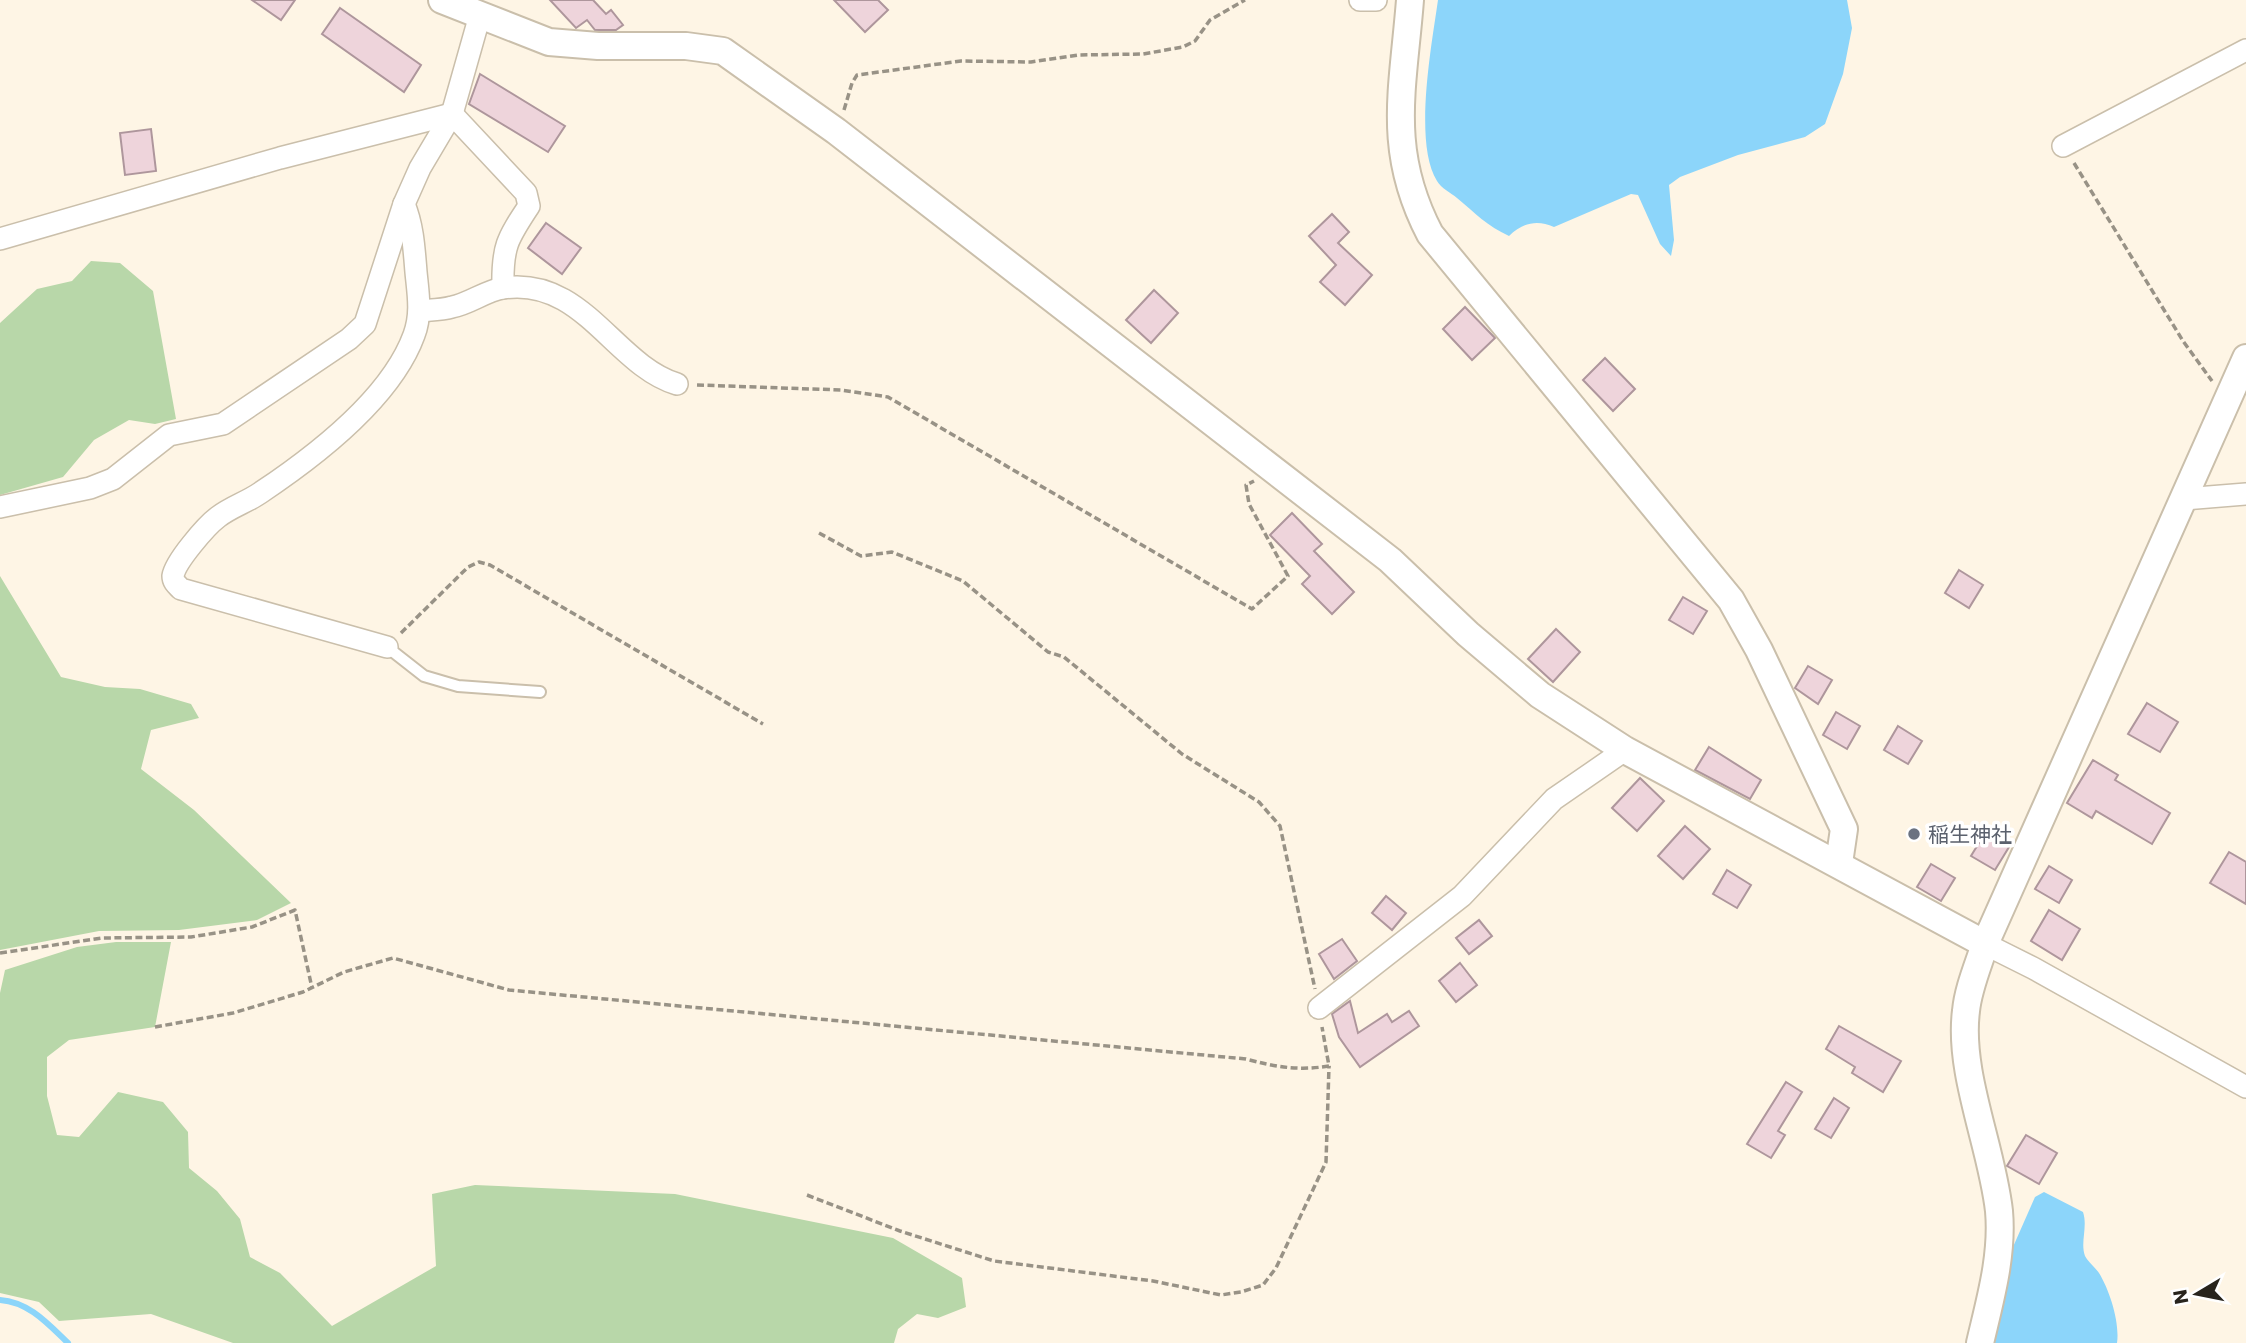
<svg xmlns="http://www.w3.org/2000/svg" width="2246" height="1343" viewBox="0 0 2246 1343" font-family="Poppins,'Noto Sans JP',sans-serif">
<rect width="100%" height="100%" fill="#fef5e5"/>
<g fill="#b8d7a9">
<polygon points="91,261 120,263 153,291 176,419 155,424 129,420 94,440 63,477 0,495 0,323 37,289 72,281"/>
<polygon points="0,576 61,677 105,687 140,689 191,704 199,718 151,730 141,769 194,810 291,903 257,920 179,930 99,931 0,950"/>
<polygon points="116,942 171,942 155,1027 69,1040 47,1057 47,1096 57,1135 79,1137 118,1092 163,1102 188,1132 189,1168 217,1191 240,1219 250,1257 280,1273 332,1326 436,1266 432,1194 475,1185 675,1194 893,1238 962,1278 966,1307 938,1318 917,1314 898,1329 894,1343 233,1343 151,1314 59,1321 39,1302 0,1293 0,993 5,970 77,947"/>
</g>
<g fill="#8cd5fa">
<path d="M 1438,0 L 1847,0 L 1852,28 L 1843,74 L 1825,124 L 1805,137 L 1738,155 L 1680,177 L 1669,185 L 1674,240 L 1671,256 L 1660,244 L 1638,195 L 1631,194 L 1554,227 C 1537,219 1522,223 1509,236 C 1487,226 1475,213 1457,198 C 1451,193 1441,188 1437,181 C 1413,143 1432,43 1438,0 Z"/>
<path d="M 2044,1192 L 2083,1212 C 2088,1227 2080,1242 2085,1256 C 2088,1262 2095,1267 2099,1273 C 2110,1291 2120,1323 2117,1343 L 1988,1343 L 2009,1256 L 2035,1197 Z"/>
</g>
<g fill="none" stroke-linecap="round" stroke-linejoin="round">
<path stroke="#8cd5fa" stroke-width="6" d="M 0,1300 C 29,1302 48,1324 68,1343"/>
</g>
<g fill="#eed4db" stroke="#ae969c" stroke-width="2">
<polygon points="252,0 295,0 281,20"/>
<polygon points="550,0 593,0 606,14 611,10 623,25 616,30 595,30 587,20 576,28"/>
<polygon points="834,0 878,0 888,10 865,32"/>
<polygon points="340,8 421,65 404,92 322,34"/>
<polygon points="480,74 565,126 548,152 469,104"/>
<polygon points="151,129 156,171 125,175 120,133"/>
<polygon points="1332,214 1349,232 1338,243 1372,275 1345,305 1320,282 1336,265 1309,236"/>
<polygon points="546,223 581,248 562,274 528,248"/>
<polygon points="1154,290 1178,313 1151,343 1126,320"/>
<polygon points="1465,307 1495,338 1472,360 1443,329"/>
<polygon points="1605,358 1635,389 1613,411 1583,380"/>
<polygon points="1292,513 1322,544 1314,551 1354,592 1332,614 1302,584 1310,576 1270,535"/>
<polygon points="1959,570 1983,585 1969,608 1945,593"/>
<polygon points="1683,597 1707,611 1693,634 1669,620"/>
<polygon points="1556,629 1580,652 1553,682 1528,659"/>
<polygon points="1808,666 1832,680 1818,704 1795,688"/>
<polygon points="2147,703 2178,722 2160,752 2128,734"/>
<polygon points="1836,712 1860,726 1847,749 1823,735"/>
<polygon points="1898,726 1922,741 1908,764 1884,750"/>
<polygon points="1709,747 1761,780 1750,799 1695,770"/>
<polygon points="2093,760 2118,775 2115,780 2170,813 2152,844 2096,811 2092,818 2067,803"/>
<polygon points="1640,778 1664,801 1637,831 1612,808"/>
<polygon points="1685,826 1710,849 1683,879 1658,856"/>
<polygon points="1985,833 2009,847 1995,870 1971,856"/>
<polygon points="2229,852 2246,862 2246,904 2210,883"/>
<polygon points="1931,864 1955,878 1941,901 1917,887"/>
<polygon points="2049,866 2072,880 2059,903 2035,889"/>
<polygon points="1727,870 1751,885 1737,908 1713,894"/>
<polygon points="1386,896 1406,913 1392,930 1372,913"/>
<polygon points="2049,910 2080,929 2062,960 2031,941"/>
<polygon points="1479,920 1492,936 1469,954 1456,938"/>
<polygon points="1342,939 1357,961 1334,979 1319,954"/>
<polygon points="1460,963 1477,985 1456,1002 1439,981"/>
<polygon points="1350,1001 1358,1033 1387,1014 1392,1022 1409,1011 1419,1026 1360,1067 1339,1037 1332,1014"/>
<polygon points="1839,1026 1901,1061 1883,1092 1852,1073 1855,1067 1826,1049"/>
<polygon points="1786,1082 1802,1092 1778,1131 1785,1135 1771,1158 1747,1144"/>
<polygon points="1834,1098 1849,1108 1831,1138 1815,1129"/>
<polygon points="2026,1135 2057,1153 2039,1184 2007,1166"/>
</g>
<g fill="none" stroke-linecap="round" stroke-linejoin="round">
<defs>
<polyline id="service" points="387,647 424,676 458,686 540,692"/>
<g id="minor">
<polyline points="1360,0 1376,0"/>
<path d="M 452,114 L 526,193 L 529,206 C 507,239 502,247 503,288"/>
<polyline points="2063,146 2246,50"/>
<polyline points="0,239 280,158 452,114"/>
<path d="M 420,311 C 430,310 442,310 452,307 C 469,304 485,291 503,288 C 583,276 614,365 677,384"/>
<polyline points="2184,499 2246,494"/>
<polyline points="0,507 90,488 113,479 169,435 223,424 349,339 365,324 404,204 420,168 452,114 480,15"/>
<path d="M 387,647 L 181,589 C 177,585 173,582 173,576 C 175,562 206,526 218,517 C 231,507 247,502 260,493 C 314,457 391,398 414,335 C 422,314 418,293 416,272 C 414,248 413,226 404,204"/>
<polyline points="1985,944 2033,968 2246,1087"/>
<polyline points="1319,1008 1462,896 1554,799 1625,750"/>
</g>
<g id="tertiary">
<polyline points="442,0 549,42 598,46 686,46 723,51 836,131 1390,560 1468,634 1540,695 1625,750 1985,944"/>
<path d="M 1410,0 C 1403,90 1386,150 1430,234 L 1731,600 L 1759,650 L 1844,829 L 1839,863"/>
<path d="M 1980,1343 C 1990,1300 2003,1256 1999,1211 C 1992,1147 1958,1073 1966,1011 C 1968,989 1978,966 1985,944 L 2246,358"/>
</g>
</defs>
<use href="#service" stroke="#cabfab" stroke-width="14"/>
<use href="#minor" stroke="#cabfab" stroke-width="24"/>
<use href="#tertiary" stroke="#cabfab" stroke-width="30"/>
<g stroke="#989286" stroke-width="3.5" stroke-dasharray="7 3.5" stroke-linecap="butt">
<polyline points="844,110 852,83 857,75 961,61 1031,62 1078,55 1143,54 1183,47 1195,41 1210,20 1245,0"/>
<polyline points="2074,163 2183,341 2212,381"/>
<polyline points="697,385 841,390 888,397 1252,609 1288,576 1249,504 1246,485 1254,481"/>
<polyline points="819,533 861,556 892,552 963,581 1048,652 1064,657 1182,754 1259,802 1280,826 1315,989"/>
<polyline points="401,633 468,567 479,562 490,565 763,724"/>
<polyline points="0,953 102,938 191,937 252,927 295,910 312,988"/>
<path d="M 155,1027 L 233,1013 L 303,992 L 344,972 L 393,958 L 509,990 L 1246,1059 C 1276,1067 1298,1071 1329,1066 L 1322,1027"/>
<polyline points="807,1195 900,1231 994,1261 1153,1281 1221,1295 1241,1292 1263,1285 1276,1268 1326,1162 1329,1066"/>
</g>
<use href="#service" stroke="#fff" stroke-width="10"/>
<use href="#minor" stroke="#fff" stroke-width="21"/>
<use href="#tertiary" stroke="#fff" stroke-width="26"/>
</g>
<circle fill="#6b7280" stroke="#fff" stroke-width="2.5" cx="1914" cy="834" r="7"/>
<g text-anchor="middle" dominant-baseline="central" stroke-width="7" stroke-linejoin="round" paint-order="stroke">
<g font-size="21" fill="#5b616d" stroke="#fff" text-anchor="start">
<text x="1928" y="834">稲生神社</text>
</g>
</g>
<g transform="translate(2197 1294) rotate(260)" stroke="#ffffff" stroke-width="5" paint-order="stroke">
<path d="M0-5L12 26L0 18L-12 26Z" fill="#28241d"/>
<text y="-10" font-size="19" font-weight="bold" text-anchor="middle" fill="#28241d">N</text>
</g>
</svg>
